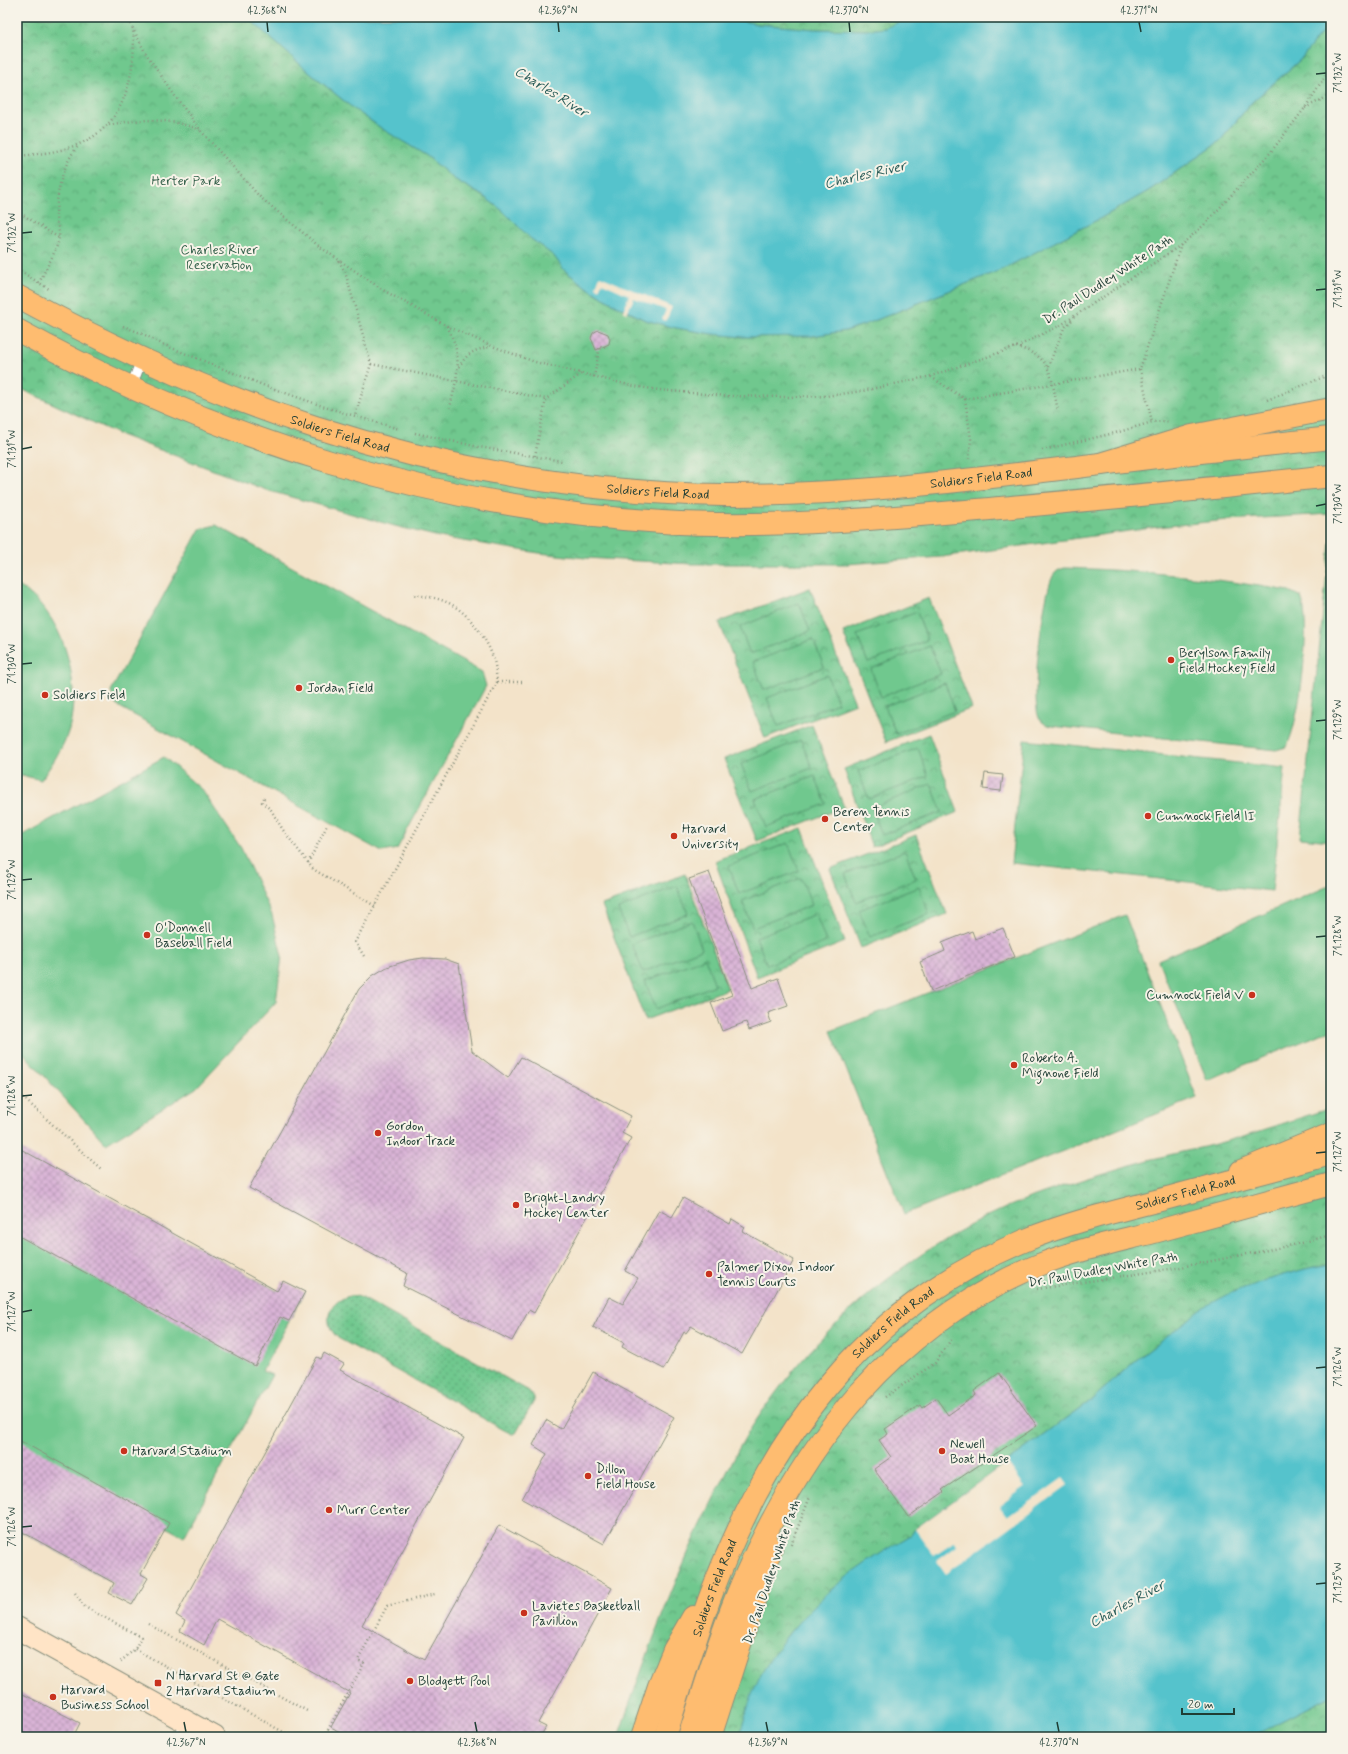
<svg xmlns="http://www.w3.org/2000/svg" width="1348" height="1754" viewBox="0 0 1348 1754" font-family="Mynerve,sans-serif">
<defs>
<pattern id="grass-dots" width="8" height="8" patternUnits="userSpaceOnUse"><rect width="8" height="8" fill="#6fc88e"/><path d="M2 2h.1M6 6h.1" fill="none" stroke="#5ba475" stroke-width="1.8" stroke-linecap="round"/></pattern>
<pattern id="park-crowns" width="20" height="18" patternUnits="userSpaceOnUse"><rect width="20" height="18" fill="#6fc88e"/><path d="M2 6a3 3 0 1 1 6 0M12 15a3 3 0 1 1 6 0" fill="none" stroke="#5ba475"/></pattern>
<pattern id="building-cross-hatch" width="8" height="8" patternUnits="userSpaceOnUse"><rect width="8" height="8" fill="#dab4d7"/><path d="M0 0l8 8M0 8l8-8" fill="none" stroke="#b094af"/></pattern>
</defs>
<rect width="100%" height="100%" fill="#f7f3e8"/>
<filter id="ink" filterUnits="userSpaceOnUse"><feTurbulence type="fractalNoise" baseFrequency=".025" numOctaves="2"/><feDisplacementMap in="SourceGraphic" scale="8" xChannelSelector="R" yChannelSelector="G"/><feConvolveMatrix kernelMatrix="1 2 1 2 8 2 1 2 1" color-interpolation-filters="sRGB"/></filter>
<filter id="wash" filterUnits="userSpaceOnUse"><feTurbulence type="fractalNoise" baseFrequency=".012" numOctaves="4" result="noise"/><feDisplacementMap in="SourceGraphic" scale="16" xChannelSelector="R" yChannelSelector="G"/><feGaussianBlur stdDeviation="0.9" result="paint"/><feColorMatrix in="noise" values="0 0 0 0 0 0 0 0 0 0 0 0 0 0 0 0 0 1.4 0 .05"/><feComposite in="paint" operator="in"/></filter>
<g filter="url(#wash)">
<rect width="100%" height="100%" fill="#f3e3c9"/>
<path fill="url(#grass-dots)" stroke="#478261" d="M 349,1296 L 356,1296 L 364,1299 L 529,1391 L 534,1397 L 534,1401 L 516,1433 L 512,1434 L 504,1430 L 338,1338 C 322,1323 327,1303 349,1296 Z"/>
<g fill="url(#park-crowns)" stroke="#478261">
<polygon points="17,17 247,17 311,74 354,109 384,130 427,156 454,179 483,196 503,211 530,238 554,256 564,270 586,287 612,303 645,320 676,328 712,334 743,337 812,336 846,331 869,323 1003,269 1101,218 1150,190 1220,141 1252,102 1300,60 1331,21 1331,514 1227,520 1158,527 941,557 847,564 692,564 586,558 539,553 439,537 395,526 266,490 118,434 17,387"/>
<polygon points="725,17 909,17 886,28 866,30 814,29 757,24"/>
<polygon points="810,588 855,703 765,738 719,622"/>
<polygon points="929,598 972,708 886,742 843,632"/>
<polygon points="812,725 844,807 757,841 724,759"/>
<polygon points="929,734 958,812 872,847 844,769"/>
<polygon points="802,828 845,942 757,977 715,861"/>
<polygon points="916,835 947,914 861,948 830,869"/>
<polygon points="685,874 728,989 645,1020 602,905"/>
<path d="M 1331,1108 L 1331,1264 L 1305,1269 L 1181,1326 L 1135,1361 L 1089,1402 L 915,1529 L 911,1535 L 854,1572 L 829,1591 L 789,1633 L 762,1673 L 749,1705 L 739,1737 L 618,1737 C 648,1651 678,1567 720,1486 C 729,1469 736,1452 746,1436 C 812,1331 912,1244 1027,1199 C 1067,1184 1108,1171 1149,1160 C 1174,1153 1199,1149 1223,1142 C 1260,1132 1295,1119 1331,1108 Z"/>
<polygon points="1331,1696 1331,1737 1251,1737"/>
</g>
<g fill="#6fc88e" stroke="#478261">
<polygon points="216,525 482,672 486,686 397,849 382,852 116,705 111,691 200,529"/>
<polygon points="1330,543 1331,543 1331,841 1300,838"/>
<path d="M 1065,568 C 1141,570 1215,578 1289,591 L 1301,597 C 1312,621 1300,725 1286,747 L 1276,750 L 1051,726 C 1046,725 1041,722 1039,718 C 1030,700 1043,594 1053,576 C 1056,571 1060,569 1065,568 Z"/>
<path d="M 17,585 C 63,611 82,680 69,729 C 64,747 52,764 41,780 L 17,774 Z"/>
<polygon points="799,603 810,631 750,654 740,627"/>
<polygon points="917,612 927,640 868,663 857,635"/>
<polygon points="813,639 824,667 764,690 753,662"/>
<polygon points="930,646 941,674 881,697 871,669"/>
<polygon points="827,675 838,703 778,726 767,698"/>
<polygon points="945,683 955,711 896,734 885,706"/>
<polygon points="801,740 812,768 752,791 741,764"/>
<polygon points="1024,740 1285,768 1272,891 1011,863"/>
<polygon points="918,748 928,776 869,799 858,771"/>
<polygon points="164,757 202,790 241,848 272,915 282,956 276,1002 196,1088 106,1144 17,1046 17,838"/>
<polygon points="815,776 826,804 766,827 755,799"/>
<polygon points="931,784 942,812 882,835 872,808"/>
<polygon points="788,843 799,871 739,894 729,866"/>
<polygon points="905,851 916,879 856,902 845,874"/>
<polygon points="801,878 812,905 753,928 742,901"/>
<polygon points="1331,885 1331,1030 1207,1080 1158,960"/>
<polygon points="677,886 688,914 629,937 618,909"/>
<polygon points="919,887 929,914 870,937 859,910"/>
<polygon points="816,914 826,942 767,965 756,937"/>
<polygon points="1125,915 1197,1098 904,1214 831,1031"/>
<polygon points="692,921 702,949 643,972 632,944"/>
<polygon points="705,958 715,985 656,1009 645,981"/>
<polygon points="17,1148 277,1291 305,1292 262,1371 272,1375 184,1537 166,1527 141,1574 148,1578 132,1605 109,1593 114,1583 17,1529"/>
</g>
<g fill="#55c3cc" stroke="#3a8080">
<polygon points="247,17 725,17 757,24 814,29 866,30 886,28 909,17 1331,17 1331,21 1300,60 1252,102 1220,141 1150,190 1101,218 1003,269 869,323 845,331 812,336 743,337 712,334 676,328 645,320 612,303 586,287 564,270 554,256 530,238 503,211 483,196 454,179 427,156 384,130 354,109 311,74"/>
<path d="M 1331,1264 L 1331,1696 L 1251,1737 L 739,1737 C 746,1715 751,1691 763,1671 C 785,1633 817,1599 852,1573 C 871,1559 891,1547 911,1535 L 915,1529 L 1089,1402 L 1135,1361 L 1206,1306 L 1233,1292 L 1263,1281 L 1305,1269 Z"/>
</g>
<g fill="#f3e3c9">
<polygon points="600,276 672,307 666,321 662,319 666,310 634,298 627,313 623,311 629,295 602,283 599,289 596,287"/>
<polygon points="1007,1462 1025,1487 999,1506 1008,1517 1063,1478 1068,1485 946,1574 937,1561 957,1546 955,1542 934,1556 915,1529"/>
</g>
<g id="blocks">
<g fill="url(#building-cross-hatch)">
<polygon points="598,330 608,334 610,339 609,344 596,350 591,338 593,333"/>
<polygon points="985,773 1003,775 1001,791 983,789"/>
<polygon points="709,872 752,988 778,978 788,1006 768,1013 771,1022 749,1030 746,1022 722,1031 711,1003 732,995 689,879"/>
<polygon points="1003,928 1015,957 931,991 920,962 945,951 942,943 972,931 975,939"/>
<polygon points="423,958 445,959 459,964 472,1051 508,1078 521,1057 631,1116 622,1133 631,1138 534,1313 529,1310 512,1341 403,1286 407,1273 249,1188 359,989 372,976 387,967 409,960"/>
<polygon points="17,1147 277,1291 283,1281 305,1292 289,1321 280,1317 255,1366 17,1235"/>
<polygon points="683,1198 730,1224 732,1219 745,1227 742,1231 794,1260 742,1354 691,1326 686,1333 684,1332 664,1369 622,1347 624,1343 593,1327 609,1297 623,1304 630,1292 638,1278 625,1271 659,1210 672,1217"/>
<polygon points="324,1353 344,1364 340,1370 464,1438 362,1625 424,1660 499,1525 612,1588 538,1723 546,1727 540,1737 349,1737 331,1727 350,1693 217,1619 204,1645 180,1631 185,1621 176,1615 317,1357 321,1359"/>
<polygon points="593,1372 674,1417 604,1544 522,1499 547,1454 533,1445 546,1420 561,1429"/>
<polygon points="999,1373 1037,1426 942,1490 944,1492 908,1517 874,1469 891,1457 879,1440 888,1434 885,1429 920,1405 922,1408 936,1398 948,1415 976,1395 974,1391"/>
<polygon points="17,1439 169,1523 141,1574 148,1578 132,1605 109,1593 114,1583 17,1529"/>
<polygon points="17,1691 80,1723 73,1737 17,1737"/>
</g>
</g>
</g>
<g filter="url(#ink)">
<use href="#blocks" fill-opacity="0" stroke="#89907e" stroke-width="1"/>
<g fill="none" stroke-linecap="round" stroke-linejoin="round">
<defs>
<polyline id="service" points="131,387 142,359"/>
<polyline id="pedestrian" points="182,1737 189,1723"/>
<polyline id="secondary" points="17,1628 214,1737"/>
<g id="primary">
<path id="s1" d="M 17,296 C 113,348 212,394 315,427 C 446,469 585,493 723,495 C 850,496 976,479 1101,464 C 1178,454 1255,446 1331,438"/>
<path d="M 17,330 C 215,439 436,508 662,522 C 775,529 887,518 1000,508 C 1110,498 1221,488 1331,476"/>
<polyline points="1241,1171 1331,1134"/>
</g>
<polyline id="trunk" points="1100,464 1192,436 1331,409"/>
<g id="motorway">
<polyline points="642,1737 659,1686 674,1650 693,1617"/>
<path id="s2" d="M 665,1737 C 679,1691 693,1645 709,1600 C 769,1438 862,1308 1026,1240 C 1070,1222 1117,1211 1164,1199 C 1220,1184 1275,1169 1331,1154"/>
<path d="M 689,1737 C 706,1685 721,1632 743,1581 C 804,1441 895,1324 1039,1265 C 1076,1250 1115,1242 1154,1232 C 1213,1216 1272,1200 1331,1184"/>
<polyline points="710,1737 771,1548"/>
</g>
</defs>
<use href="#service" stroke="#89907e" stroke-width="12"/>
<use href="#pedestrian" stroke="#89907e" stroke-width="16"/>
<use href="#secondary" stroke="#89907e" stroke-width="24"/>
<use href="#primary" stroke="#89907e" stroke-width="24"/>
<use href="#trunk" stroke="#89907e" stroke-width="24"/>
<use href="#motorway" stroke="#89907e" stroke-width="24"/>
<g stroke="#89907e" stroke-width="2.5" stroke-dasharray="1 3" stroke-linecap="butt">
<polyline points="127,17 145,52 175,96 201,131 260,197 320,247 383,290 447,326 492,346 535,362 633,386 659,390 727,396 788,397 826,396 863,391 931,376 1016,347 1061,325 1181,245 1204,225 1270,153 1305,108 1331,68"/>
<polyline points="1305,108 1331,95"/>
<path d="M 109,125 C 140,118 171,118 200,130"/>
<path d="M 17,156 C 74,152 116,140 130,78 C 133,62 135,46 133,30"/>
<polyline points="17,211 59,238"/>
<polyline points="339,261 345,272 350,289 371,364 355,416"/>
<polyline points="17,269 49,289"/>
<path d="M 39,283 C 44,272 58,248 59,238 C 60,231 56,223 56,216 C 57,191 62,164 79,145"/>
<polyline points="123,326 143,334 162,344 263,385 328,408 399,429"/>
<path d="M 447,326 C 464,358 457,375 450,408"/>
<path d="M 1016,347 C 1054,356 1051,379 1058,411"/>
<polyline points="371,364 546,399"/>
<path d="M 459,367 C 467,353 475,349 491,347"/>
<polyline points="1048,367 1064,328 1073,319"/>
<polyline points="1140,369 1152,422"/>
<polyline points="594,377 600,346 605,347"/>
<polyline points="931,377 965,399 1140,369 1181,245"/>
<polyline points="965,399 971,439 969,459"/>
<polyline points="1267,400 1331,374"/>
<polyline points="415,433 479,447 562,461"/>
<polyline points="1042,450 1119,432 1152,422 1170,421"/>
<polyline points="535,456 546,399 581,374"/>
<polyline points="497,682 523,682"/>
<polyline points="264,798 262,802 271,810 283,830 313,869 375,906"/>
<polyline points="308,863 328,824"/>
<path d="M 364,956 L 355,942 L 497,682 C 496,675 496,668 494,661 C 488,638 466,609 444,601 C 434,597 424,596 414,595"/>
<polyline points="17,1092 102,1170"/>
<polyline points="1037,1289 1176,1268 1293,1245 1331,1235"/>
<polyline points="885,1397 935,1363 953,1337"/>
<polyline points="791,1544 810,1497"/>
<polyline points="75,1593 85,1607 141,1637 135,1649 120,1662"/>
<polyline points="148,1624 309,1712"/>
<polyline points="135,1649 292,1737"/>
<polyline points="328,1730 340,1737"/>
<polyline points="324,1737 364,1663 358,1660 387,1606 435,1594"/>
<polyline points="1326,1737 1331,1734"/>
</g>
<use href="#service" stroke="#fff" stroke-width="10"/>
<use href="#pedestrian" stroke="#fff" stroke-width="15"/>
<use href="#secondary" stroke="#ffe4c6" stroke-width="22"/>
<use href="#primary" stroke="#febc70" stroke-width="22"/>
<use href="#trunk" stroke="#febc70" stroke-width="22"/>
<use href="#motorway" stroke="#febc70" stroke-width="22"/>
</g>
</g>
<path fill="none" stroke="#1f3d34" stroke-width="1.5" d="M 267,22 L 268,32M 558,22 L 559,32M 849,22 L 850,32M 1139,22 L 1141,32M 1316,74 L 1326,73M 22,233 L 32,232M 1316,290 L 1326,289M 22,449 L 32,447M 1316,506 L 1326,504M 22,664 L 32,663M 1316,721 L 1326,720M 22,880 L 32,879M 1316,937 L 1326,936M 22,1096 L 32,1095M 1316,1153 L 1326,1152M 22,1312 L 32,1310M 1316,1368 L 1326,1367M 22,1527 L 32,1526M 1316,1584 L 1326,1583M 184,1722 L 186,1732M 475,1722 L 477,1732M 766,1722 L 768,1732M 1057,1722 L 1059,1732"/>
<g fill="#c8321e" stroke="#f7f3e8" stroke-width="1.5">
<circle cx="1171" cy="660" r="4"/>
<circle cx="299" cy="688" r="4"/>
<circle cx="45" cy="695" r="4"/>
<circle cx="1148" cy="816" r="4"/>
<circle cx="825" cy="819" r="4"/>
<circle cx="674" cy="836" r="4"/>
<circle cx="147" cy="935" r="4"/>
<circle cx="1252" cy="995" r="4"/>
<circle cx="1014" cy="1065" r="4"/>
<circle cx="378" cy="1133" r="4"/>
<circle cx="516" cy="1205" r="4"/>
<circle cx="709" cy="1274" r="4"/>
<circle cx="124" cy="1451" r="4"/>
<circle cx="942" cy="1451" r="4"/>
<circle cx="588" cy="1476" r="4"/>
<circle cx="329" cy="1510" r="4"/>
<circle cx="524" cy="1613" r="4"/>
<circle cx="410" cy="1681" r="4"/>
<rect x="154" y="1679" width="8" height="8" rx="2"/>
<circle cx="53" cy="1697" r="4"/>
</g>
<g text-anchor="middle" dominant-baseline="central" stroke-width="4" stroke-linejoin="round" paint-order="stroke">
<g font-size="13" fill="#33604a" stroke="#f7f3e8">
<text x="186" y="181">Herter Park</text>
<text x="219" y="250">Charles River<tspan x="219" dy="15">Reservation</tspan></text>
</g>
<g font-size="13" fill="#1f3d34" stroke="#f7f3e8">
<text transform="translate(1108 280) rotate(-33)">Dr. Paul Dudley White Path</text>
<text stroke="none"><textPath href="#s1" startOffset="352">Soldiers Field Road</textPath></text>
<text stroke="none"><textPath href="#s1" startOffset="1000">Soldiers Field Road</textPath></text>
<text stroke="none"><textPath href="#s1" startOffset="676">Soldiers Field Road</textPath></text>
<text stroke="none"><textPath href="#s2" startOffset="805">Soldiers Field Road</textPath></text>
<text transform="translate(1103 1270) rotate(-10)">Dr. Paul Dudley White Path</text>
<text stroke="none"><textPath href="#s2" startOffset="481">Soldiers Field Road</textPath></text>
<text transform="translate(772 1572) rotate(-71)">Dr. Paul Dudley White Path</text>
<text stroke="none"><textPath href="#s2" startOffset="157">Soldiers Field Road</textPath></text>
</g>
<g font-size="13" fill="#1f3d34" stroke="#f7f3e8" text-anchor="start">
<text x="1179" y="653">Berylson Family<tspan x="1179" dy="15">Field Hockey Field</tspan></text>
<text x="307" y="688">Jordan Field</text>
<text x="53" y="695">Soldiers Field</text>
<text x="833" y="812">Beren Tennis<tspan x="833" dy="15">Center</tspan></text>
<text x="1156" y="816">Cumnock Field II</text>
<text x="682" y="829">Harvard<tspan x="682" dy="15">University</tspan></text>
<text x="155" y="928">O'Donnell<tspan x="155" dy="15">Baseball Field</tspan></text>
<text x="1244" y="995" text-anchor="end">Cumnock Field V</text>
<text x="1022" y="1058">Roberto A.<tspan x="1022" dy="15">Mignone Field</tspan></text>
<text x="386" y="1126">Gordon<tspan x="386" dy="15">Indoor Track</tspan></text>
<text x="524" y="1198">Bright-Landry<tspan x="524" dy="15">Hockey Center</tspan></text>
<text x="717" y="1267">Palmer Dixon Indoor<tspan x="717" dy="15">Tennis Courts</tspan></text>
<text x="950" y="1444">Newell<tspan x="950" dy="15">Boat House</tspan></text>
<text x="132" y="1451">Harvard Stadium</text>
<text x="596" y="1469">Dillon<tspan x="596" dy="15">Field House</tspan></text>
<text x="337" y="1510">Murr Center</text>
<text x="532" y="1606">Lavietes Basketball<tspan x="532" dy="15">Pavillion</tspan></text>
<text x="166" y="1676">N Harvard St @ Gate<tspan x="166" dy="15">2 Harvard Stadium</tspan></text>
<text x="418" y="1681">Blodgett Pool</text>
<text x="61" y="1690">Harvard<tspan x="61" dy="15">Business School</tspan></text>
</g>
<g font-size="14" font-style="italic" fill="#2c5e5a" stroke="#f7f3e8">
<text transform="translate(551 92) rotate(32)">Charles River</text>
<text transform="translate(865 175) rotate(-13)">Charles River</text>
<text transform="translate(1127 1604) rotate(-29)">Charles River</text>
</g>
</g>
<rect width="1348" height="1754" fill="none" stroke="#f7f3e8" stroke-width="44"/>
<path d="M1182 1708v6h52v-6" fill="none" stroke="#1f3d34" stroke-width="2"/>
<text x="1188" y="1708" font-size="12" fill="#1f3d34" stroke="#f7f3e8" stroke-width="3" paint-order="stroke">20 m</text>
<rect x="22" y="22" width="1304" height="1710" fill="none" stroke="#1f3d34" stroke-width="1.5"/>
<g font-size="10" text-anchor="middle" fill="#1f3d34">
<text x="267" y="14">42.368°N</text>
<text x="558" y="14">42.369°N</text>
<text x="849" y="14">42.370°N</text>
<text x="1139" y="14">42.371°N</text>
<text transform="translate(1337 73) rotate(-90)" y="4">71.132°W</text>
<text transform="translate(11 233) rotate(-90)" y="4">71.132°W</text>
<text transform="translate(1337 289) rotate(-90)" y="4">71.131°W</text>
<text transform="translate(11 449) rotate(-90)" y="4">71.131°W</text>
<text transform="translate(1337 504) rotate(-90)" y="4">71.130°W</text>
<text transform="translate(11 664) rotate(-90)" y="4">71.130°W</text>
<text transform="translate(1337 720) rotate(-90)" y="4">71.129°W</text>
<text transform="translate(11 880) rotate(-90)" y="4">71.129°W</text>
<text transform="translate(1337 936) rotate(-90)" y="4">71.128°W</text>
<text transform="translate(11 1096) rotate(-90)" y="4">71.128°W</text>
<text transform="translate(1337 1152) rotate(-90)" y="4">71.127°W</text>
<text transform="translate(11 1312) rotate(-90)" y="4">71.127°W</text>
<text transform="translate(1337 1367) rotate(-90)" y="4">71.126°W</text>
<text transform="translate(11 1527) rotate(-90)" y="4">71.126°W</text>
<text transform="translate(1337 1583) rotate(-90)" y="4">71.125°W</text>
<text x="186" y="1746">42.367°N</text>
<text x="477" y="1746">42.368°N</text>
<text x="768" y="1746">42.369°N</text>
<text x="1059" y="1746">42.370°N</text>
</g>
</svg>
